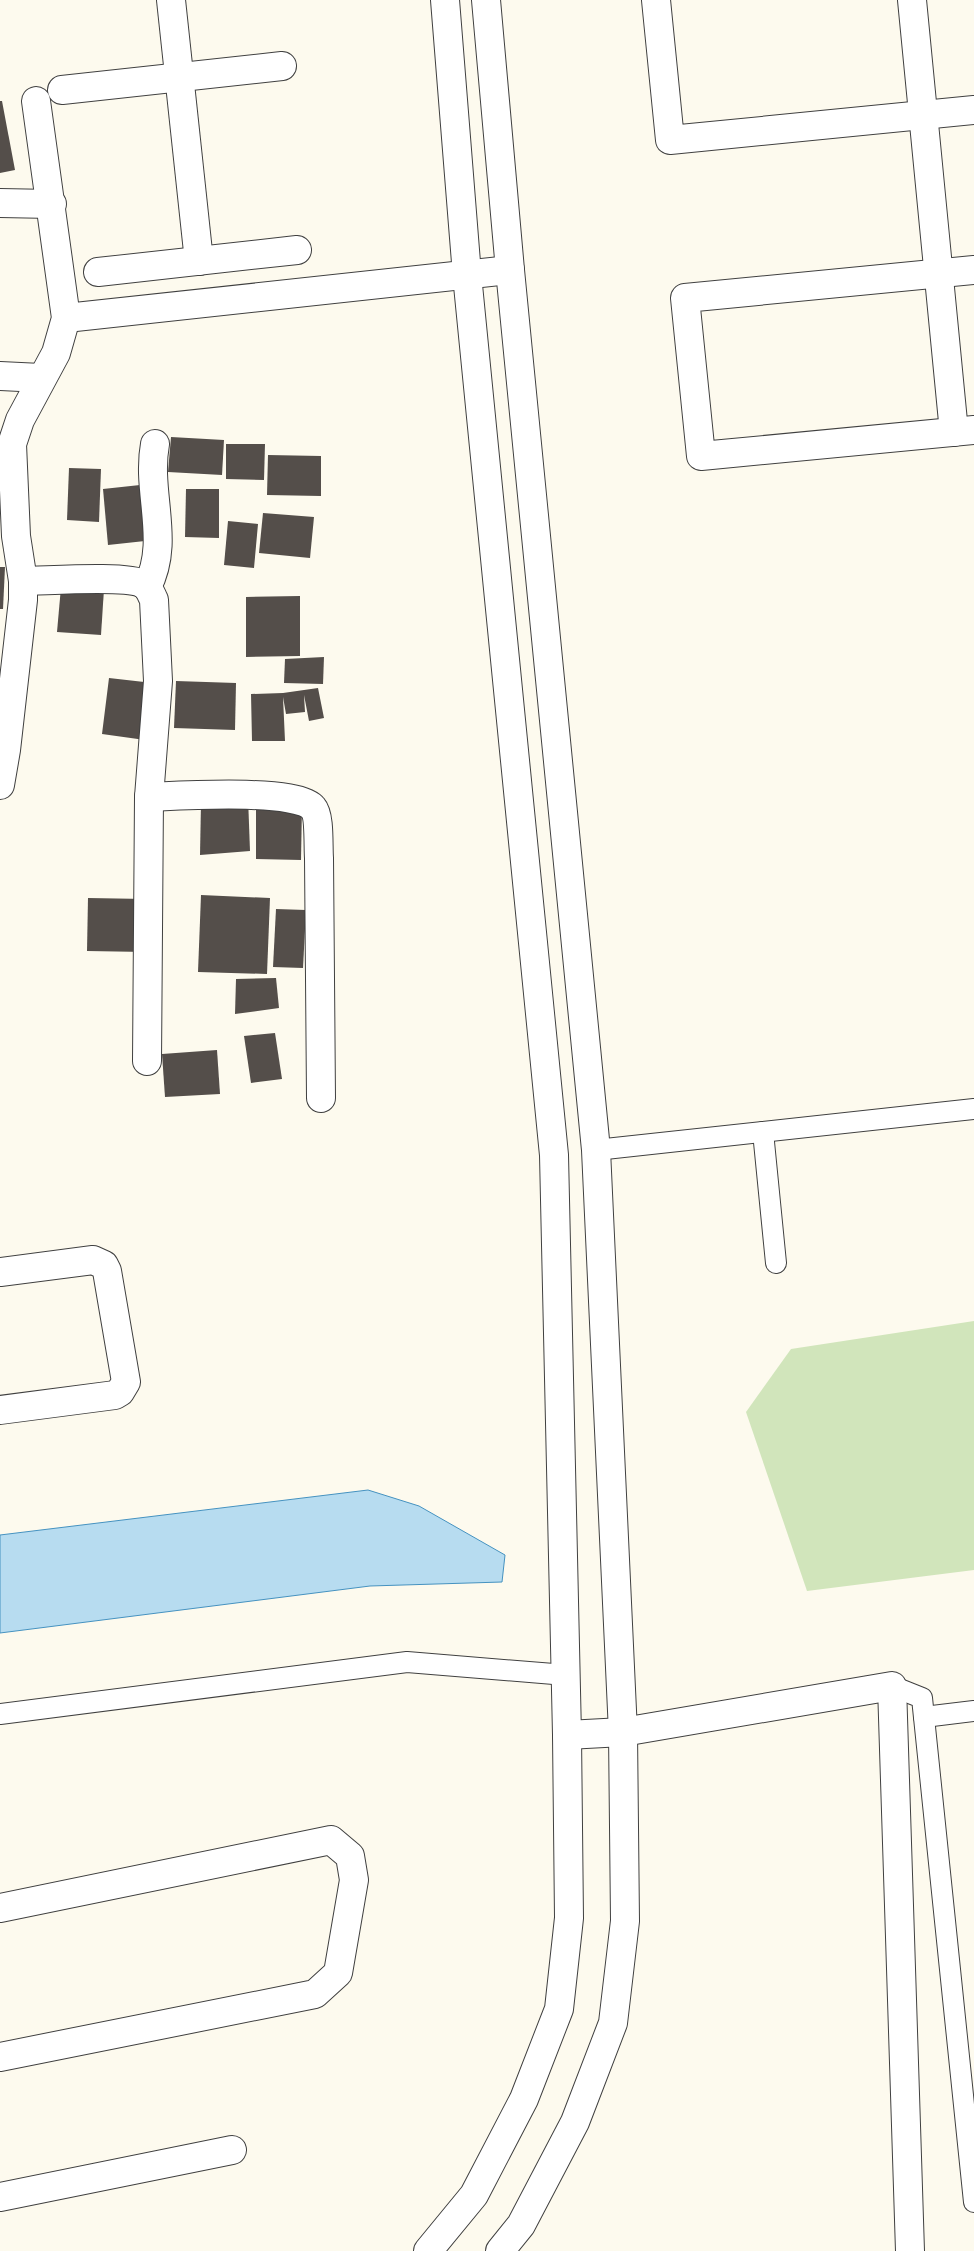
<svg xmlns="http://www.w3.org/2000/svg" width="974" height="2251" viewBox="0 0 974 2251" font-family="Spectral,serif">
<rect width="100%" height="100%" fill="#fdfaee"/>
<polygon fill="#d1e5bb" points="974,1321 974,1570 807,1591 746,1412 791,1349"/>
<polygon fill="#b7dcf0" stroke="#4592c0" points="368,1490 419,1506 505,1555 502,1582 370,1586 0,1633 0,1535"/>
<g fill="#544e4a">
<polygon points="0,101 2,101 15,170 0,173"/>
<polygon points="171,437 224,440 222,475 168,472"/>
<polygon points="226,444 265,444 264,480 226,479"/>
<polygon points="268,455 321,456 321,496 267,495"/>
<polygon points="69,468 101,469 99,522 67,520"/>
<polygon points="140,485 145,541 108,545 103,489"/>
<polygon points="186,489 219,489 219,538 185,537"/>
<polygon points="263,513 314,517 310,558 259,553"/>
<polygon points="228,521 258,524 254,568 224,565"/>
<polygon points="0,567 5,567 3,609 0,609"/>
<polygon points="61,587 104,589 101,635 57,632"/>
<polygon points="300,596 300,656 246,657 246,597"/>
<polygon points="324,657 323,684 284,683 285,659"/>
<polygon points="109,678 153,683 145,740 102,734"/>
<polygon points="176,681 236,683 235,730 174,728"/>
<polygon points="318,688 324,718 309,721 304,695 305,712 286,714 283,697 285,741 252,741 251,694 283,693"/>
<polygon points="248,797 250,851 200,855 201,803"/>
<polygon points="256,804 302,805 301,860 256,859"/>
<polygon points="201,895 270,898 267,974 198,972"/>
<polygon points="88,898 146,899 146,952 87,951"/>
<polygon points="276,909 306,910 303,968 273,967"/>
<polygon points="276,978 279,1008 235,1014 236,979"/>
<polygon points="275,1033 282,1079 251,1083 244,1036"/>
<polygon points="217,1050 220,1094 165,1097 162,1054"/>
</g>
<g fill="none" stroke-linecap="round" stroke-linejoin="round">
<defs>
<g id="lane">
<polyline points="763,1132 776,1263"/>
<polyline points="596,1150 974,1109"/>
<polyline points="892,1686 922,1698 974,2202"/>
<polyline points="0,1714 407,1662 566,1675"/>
<polyline points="924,1717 974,1711"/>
</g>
<g id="street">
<polyline points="171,0 199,261"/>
<polyline points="486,0 510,270 596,1150 623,1732 625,1921 613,2023 575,2122 521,2225 500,2251"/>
<polyline points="656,0 670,140 974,110"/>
<polyline points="912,0 954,432"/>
<polyline points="62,90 282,66"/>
<polyline points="0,203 52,204"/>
<polyline points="974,270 685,298 701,456 974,430"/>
<polyline points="98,272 297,250"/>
<polyline points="66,318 510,270"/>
<polyline points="0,376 41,378"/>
<path d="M 23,581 C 46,581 127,575 143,584 C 149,587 151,594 154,600 L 158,681 L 149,797 C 176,796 298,788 313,808 C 320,816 318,846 319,858 L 321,1098"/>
<path d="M 147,587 C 171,541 146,493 155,444"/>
<polyline points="0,785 6,750 23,600 23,581 16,536 12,444 20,420 56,353 66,318 36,101"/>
<polyline points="147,1061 149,797"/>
<polyline points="0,1272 93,1260 104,1265 107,1271 126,1382 120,1392 115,1395 0,1410"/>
<polyline points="567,1735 623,1732 892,1686 910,2251"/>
<polyline points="0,1908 331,1840 350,1856 354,1880 338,1973 315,1994 0,2057"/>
<polyline points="0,2197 232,2150"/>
<polyline points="428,2251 474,2195 524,2099 559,2009 569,1918 567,1735 554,1155 467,275 445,0"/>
</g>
</defs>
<use href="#lane" stroke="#404040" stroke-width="22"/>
<use href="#street" stroke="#404040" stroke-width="30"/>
<use href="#lane" stroke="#fff" stroke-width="20"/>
<use href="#street" stroke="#fff" stroke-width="28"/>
</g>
</svg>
